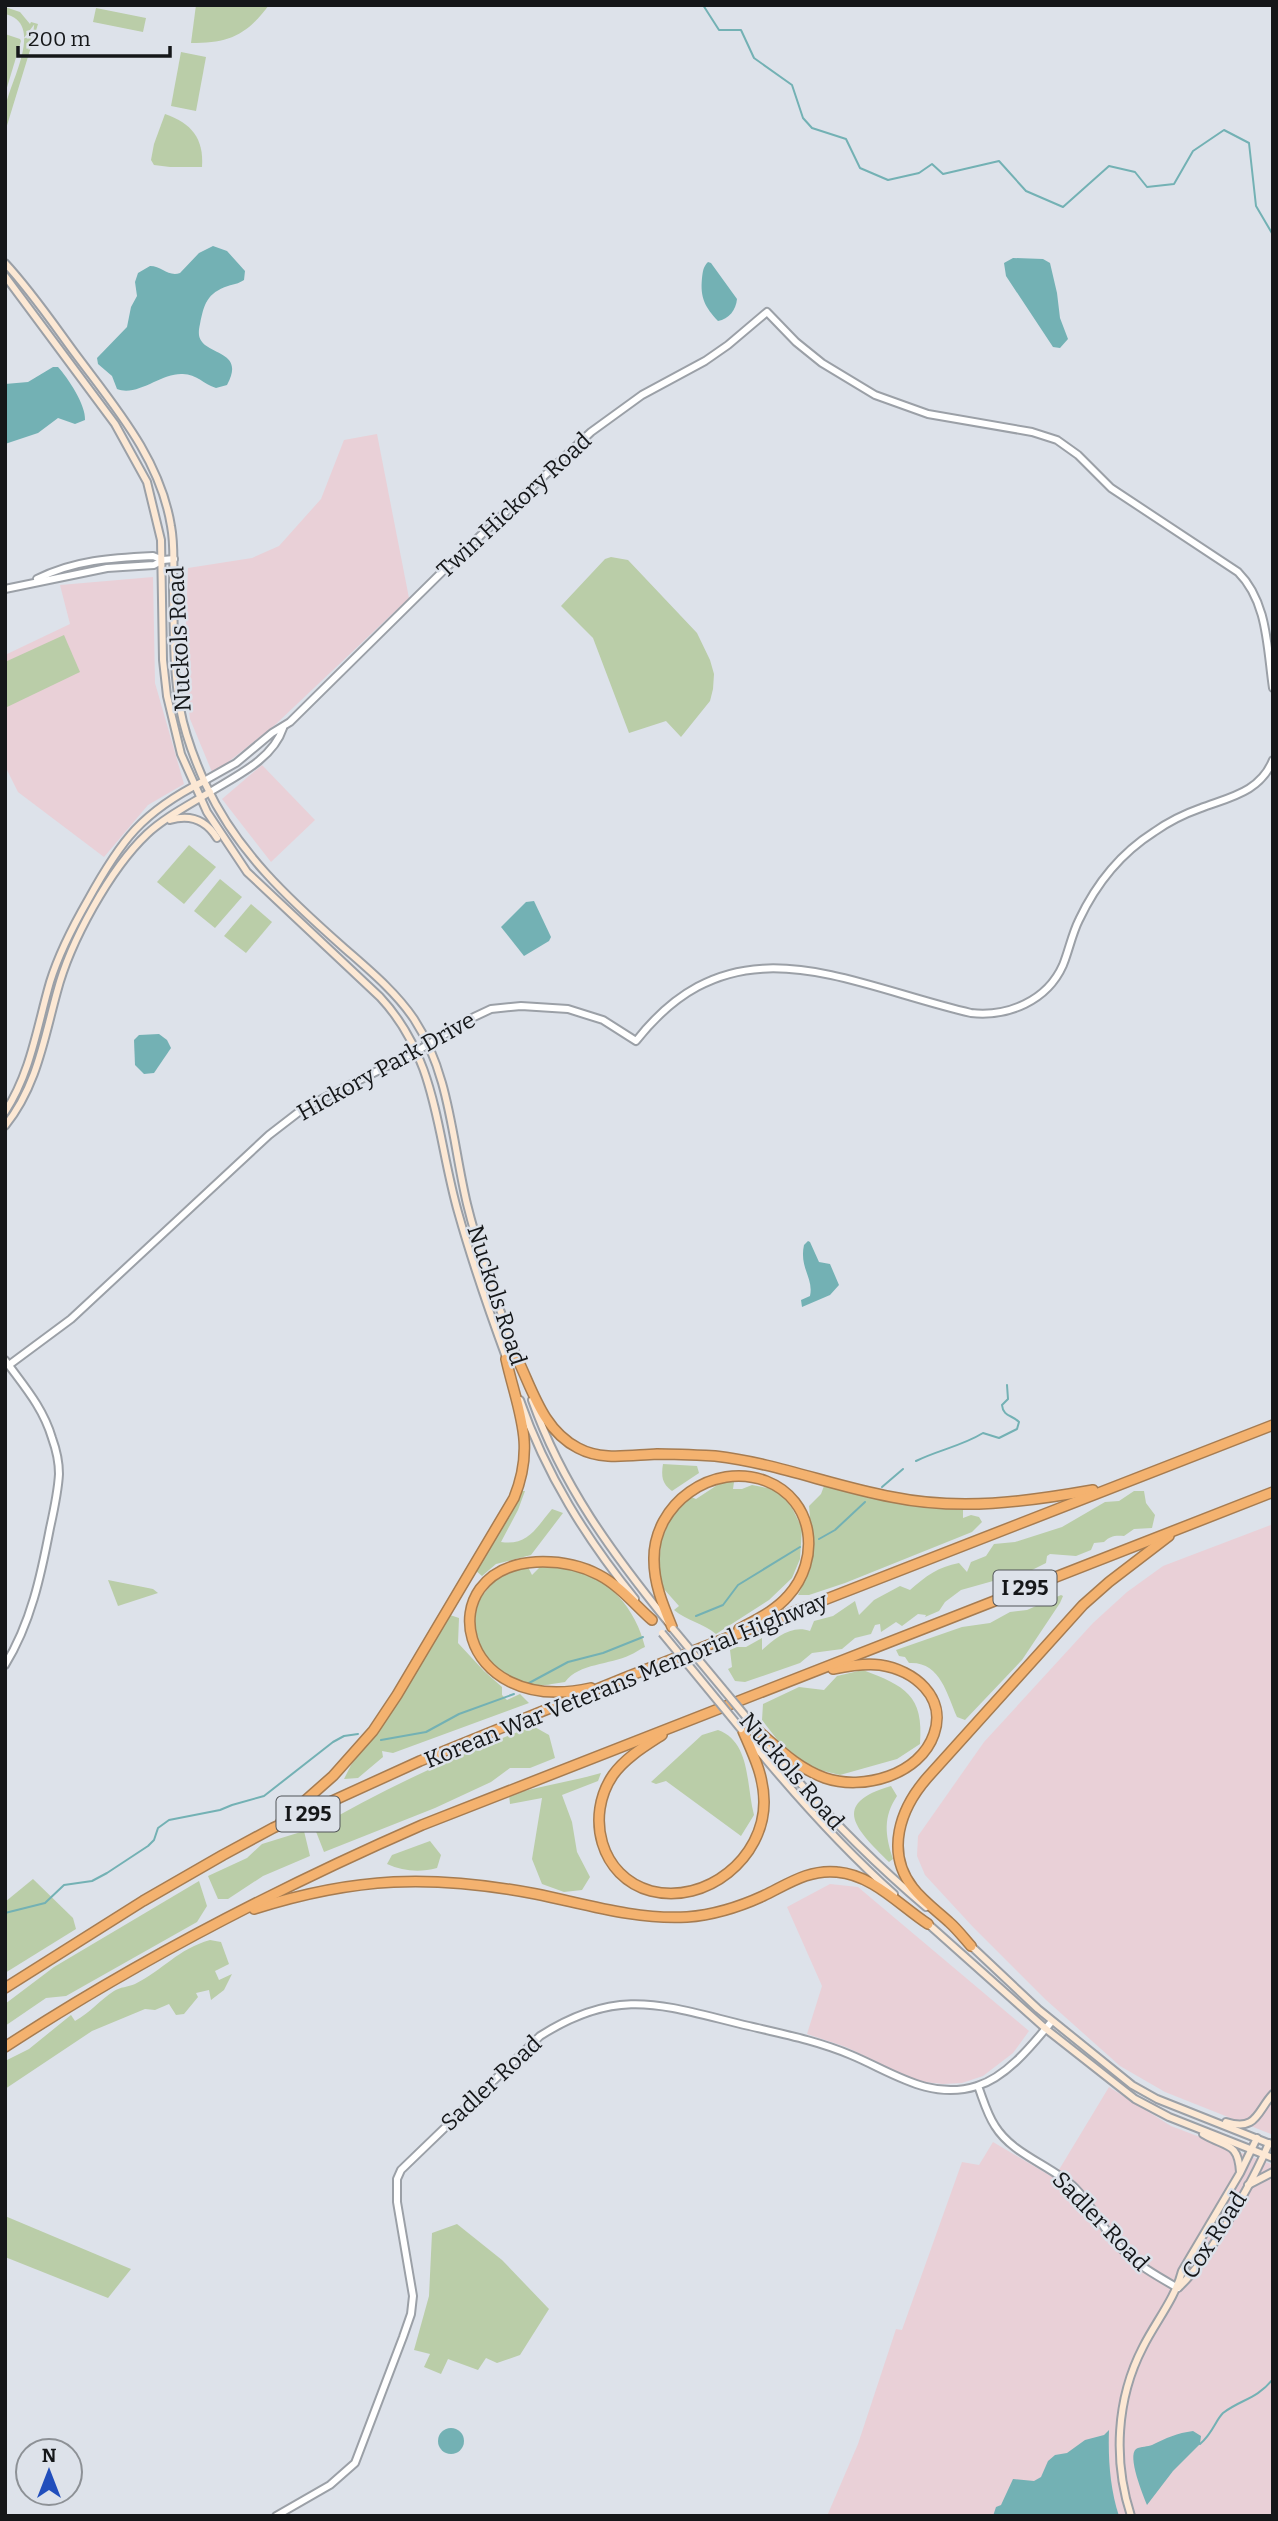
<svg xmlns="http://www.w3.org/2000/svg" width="1278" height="2521" viewBox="0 0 1278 2521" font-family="Bitter,serif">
<rect width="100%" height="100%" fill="#dde2ea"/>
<g fill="#e9d0d7">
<polygon points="377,434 409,598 276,724 222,767 212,772 190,719 184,674 188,568 252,558 279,546 321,499 344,440"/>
<polygon points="153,577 155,683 184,784 148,805 104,857 18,792 5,766 5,655 70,624 60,585"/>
<polygon points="262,765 315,820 271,862 222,799"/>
<polygon points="1273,1524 1273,2135 1165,2092 1120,2066 1045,1999 973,1927 925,1875 917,1856 918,1836 984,1742 1093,1623 1127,1592 1163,1566"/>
<polygon points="830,1884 858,1887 1029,2031 1013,2053 983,2076 962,2083 943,2084 924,2082 908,2077 846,2047 807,2034 822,1986 787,1907"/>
<polygon points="1109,2087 1171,2126 1273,2165 1273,2516 827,2516 858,2444 896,2329 902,2330 962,2162 979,2165 993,2142 1054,2178"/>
</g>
<g fill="#bacda8">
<path d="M 196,5 L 269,5 C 246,36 228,43 191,43 Z"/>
<path d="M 5,7 L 20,12 L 30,24 L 31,22 L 38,24 L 5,132 C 5,123 4,113 6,105 C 11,80 45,23 5,14 Z"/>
<polygon points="96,8 146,18 143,32 93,22"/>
<polygon points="5,34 20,39 21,41 5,94"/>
<polygon points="181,52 206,57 196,111 171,106"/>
<path d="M 165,114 C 191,123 204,138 202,167 L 170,167 L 154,165 L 151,160 L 154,144 Z"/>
<polygon points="611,557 628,560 697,633 710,660 714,674 713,689 710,701 681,737 666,721 629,733 593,638 561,606 605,559"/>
<polygon points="64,635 80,672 5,708 5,662"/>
<polygon points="189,845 216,867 184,904 157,882"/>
<polygon points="220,879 242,897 215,928 194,911"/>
<polygon points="251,904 272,922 246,953 224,936"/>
<path d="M 663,1464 L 697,1466 L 699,1473 L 672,1491 C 662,1484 661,1476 663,1464 Z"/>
<path d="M 725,1480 L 734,1482 L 733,1489 L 742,1489 L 752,1485 L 778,1490 L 792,1508 L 802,1528 L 800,1559 L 792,1578 L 769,1600 L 716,1634 C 703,1623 687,1621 674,1610 L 679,1606 L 663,1588 L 659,1568 L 661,1541 L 674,1511 L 689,1496 L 696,1499 Z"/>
<polygon points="824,1486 885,1499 963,1510 963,1518 971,1515 979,1517 982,1522 972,1532 845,1583 809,1595 798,1595 809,1572 813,1552 809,1506 821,1494"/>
<path d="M 520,1491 L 525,1491 L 518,1510 L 501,1542 C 528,1546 536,1528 552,1509 L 563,1513 L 531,1555 L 496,1564 L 482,1576 L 475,1570 Z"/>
<path d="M 1134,1491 L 1144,1491 L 1146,1503 L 1155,1515 L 1152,1528 L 1134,1529 L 1124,1536 C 1115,1535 1110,1536 1104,1542 L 1094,1543 L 1091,1550 L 1076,1556 L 1050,1554 L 1047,1556 L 1046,1563 L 1032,1570 L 961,1590 L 945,1602 L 939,1611 L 925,1617 L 926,1615 L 918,1614 L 902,1626 L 896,1622 L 881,1632 L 880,1624 L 875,1625 L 871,1634 L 855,1638 L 842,1649 L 812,1653 L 800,1663 L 745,1682 L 735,1681 L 728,1669 L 732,1667 L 730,1650 L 737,1647 L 746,1647 L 762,1638 L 762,1650 C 775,1638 792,1624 810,1631 L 814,1621 L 833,1616 L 855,1601 L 859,1615 L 874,1600 L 900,1586 L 910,1590 C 926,1576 938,1567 959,1563 L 967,1572 L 971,1562 L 986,1556 L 994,1544 L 1015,1542 L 1062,1527 L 1105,1502 L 1119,1501 Z"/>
<path d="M 542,1565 C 551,1566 561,1565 569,1567 C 608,1576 636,1609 645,1647 C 640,1649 635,1653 630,1655 C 610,1665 579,1663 565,1682 C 555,1683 542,1687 532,1685 C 487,1678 452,1628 487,1590 C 491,1585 496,1578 502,1575 C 509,1571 520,1569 528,1567 L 532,1575 Z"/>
<polygon points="108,1580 153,1589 158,1593 118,1606"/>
<path d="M 1061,1595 L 1063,1596 L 1060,1603 L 1022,1660 L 965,1720 L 957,1717 C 947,1694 940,1661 909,1663 L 905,1657 L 899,1656 L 896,1650 L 962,1627 L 990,1623 L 1010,1612 L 1027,1610 Z"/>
<polygon points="450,1615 459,1618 458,1643 484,1671 502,1687 502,1695 507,1700 520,1694 529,1703 393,1753 382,1751 383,1757 358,1778 344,1779 351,1765 395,1707"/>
<path d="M 863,1670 C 905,1686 924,1695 920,1744 L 897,1759 L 840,1775 L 816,1769 L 800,1759 L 779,1742 L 762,1720 L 763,1704 L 799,1687 L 824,1690 L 837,1676 Z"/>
<path d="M 533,1726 L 549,1735 L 555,1758 L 530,1768 L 510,1768 L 491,1782 L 435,1808 L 324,1852 L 315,1829 C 384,1788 458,1755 533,1726 Z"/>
<path d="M 718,1730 C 751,1742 746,1785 754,1815 L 741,1836 L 666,1781 L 656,1784 L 651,1782 L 702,1735 Z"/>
<path d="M 601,1773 L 598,1781 L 562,1795 L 572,1822 L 577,1852 L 590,1877 L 582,1890 L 564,1892 L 542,1884 L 532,1859 L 542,1798 L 510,1804 L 509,1795 C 540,1786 570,1782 601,1773 Z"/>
<path d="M 891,1786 L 897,1796 C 883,1817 885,1835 893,1859 L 889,1862 C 857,1830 829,1804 891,1786 Z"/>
<polygon points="304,1831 310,1856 263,1876 228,1899 218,1899 208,1876 247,1858 262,1844"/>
<path d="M 430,1841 L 441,1855 L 437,1868 C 419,1873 403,1871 387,1864 L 392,1855 Z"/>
<polygon points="33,1879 73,1918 76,1929 5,1973 5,1902"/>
<polygon points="199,1881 207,1906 197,1922 66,1996 46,1998 5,2026 5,2004 54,1967"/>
<path d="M 210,1940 L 221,1942 L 229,1964 L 215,1971 L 219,1980 L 232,1974 L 224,1990 L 211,2000 L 209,1990 L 196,1993 L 198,1997 L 184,2014 L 176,2015 L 169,2004 L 155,2010 L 145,2009 L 92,2031 L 5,2089 L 5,2061 L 29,2049 L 71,2015 L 75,2021 C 91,2012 100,2000 114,1991 C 120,1987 128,1987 135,1984 C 163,1970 178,1949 210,1940 Z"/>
<polygon points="5,2216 131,2269 108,2298 5,2257"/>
<polygon points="457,2224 502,2260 549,2309 520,2355 497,2363 486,2358 478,2370 448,2359 441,2374 424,2367 430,2354 414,2350 429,2296 432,2233"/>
</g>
<g fill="#73b1b4">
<path d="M 213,246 L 227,251 L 245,271 L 244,280 C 238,284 234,284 228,286 C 207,293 204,304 200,324 C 198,333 198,339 205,345 C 221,356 242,357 227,385 L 216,388 C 203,384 196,373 181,374 C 160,374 137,397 117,389 L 112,376 L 98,364 L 97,358 L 127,327 L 131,307 L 137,296 L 135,282 L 138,273 L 150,266 C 162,266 168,277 180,273 L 199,253 Z"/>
<polygon points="1013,258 1043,259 1050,263 1057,293 1060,318 1068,339 1060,348 1053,347 1006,276 1004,263"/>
<path d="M 708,262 L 711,263 L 737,299 C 736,310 729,319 718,321 C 705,307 700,298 702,278 C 703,271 703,267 708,262 Z"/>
<path d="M 53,367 L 58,367 C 68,378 86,405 85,420 L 75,424 L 58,418 L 38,433 L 5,444 L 5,384 L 28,382 Z"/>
<polygon points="534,901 551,937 549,941 524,956 501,927 526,902"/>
<polygon points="159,1034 167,1040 171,1048 154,1073 144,1074 135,1065 134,1040 139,1035"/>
<path d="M 808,1241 L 810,1242 L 819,1262 L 830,1264 L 839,1285 L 830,1295 L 802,1307 L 801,1300 L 810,1296 C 814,1278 799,1268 804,1245 Z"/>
<circle cx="451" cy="2441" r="13"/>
<path d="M 1109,2430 C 1108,2459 1110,2488 1119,2516 L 993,2516 L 996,2507 L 1001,2505 L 1013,2479 L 1034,2481 L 1041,2477 L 1048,2461 L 1055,2455 L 1067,2453 L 1085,2440 L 1104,2435 Z"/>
<path d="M 1193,2431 L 1201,2436 L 1200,2444 L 1173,2471 L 1147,2505 C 1143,2495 1127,2456 1136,2449 C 1141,2446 1148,2447 1152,2445 C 1166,2438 1177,2433 1193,2431 Z"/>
</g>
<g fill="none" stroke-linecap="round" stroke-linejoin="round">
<g stroke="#73b1b4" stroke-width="2">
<polyline points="703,5 719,30 741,30 754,58 792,85 803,118 812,128 846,139 860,168 888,180 919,173 932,164 943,174 999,161 1026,191 1063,207 1109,166 1135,172 1147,187 1174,184 1193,151 1224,130 1249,143 1256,206 1273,235"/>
<path d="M 916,1461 C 938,1450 962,1446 983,1433 L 999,1438 L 1017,1429 L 1019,1422 C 1013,1415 1003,1417 1002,1405 L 1008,1399 L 1007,1385"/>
<polyline points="882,1487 903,1469"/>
<polyline points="819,1539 835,1530 865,1502"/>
<polyline points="696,1616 723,1605 738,1585 800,1547"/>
<polyline points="529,1683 568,1662 603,1653 643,1637"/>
<polyline points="381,1740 426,1732 459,1714 514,1694"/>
<polyline points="5,1913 45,1903 64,1885 92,1881 107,1873 148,1846 154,1840 158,1828 169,1820 220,1810 232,1805 264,1796 333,1742 344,1736 358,1734"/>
<path d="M 1200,2444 C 1213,2433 1215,2421 1223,2413 C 1241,2399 1256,2400 1273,2379"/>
</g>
<defs>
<g id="tertiary">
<path d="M 37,579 C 74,560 112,558 153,556 L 163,560"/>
<polyline points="5,589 107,568 154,565 163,560 174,559"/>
<path d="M 204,781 L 236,763 L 272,733 L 290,722 L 448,566 L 591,432 L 642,395 L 705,361 L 728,345 L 767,312 L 796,342 L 822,363 L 875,395 L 928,414 L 1032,432 L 1057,440 L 1078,455 L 1111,488 L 1238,572 C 1268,602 1267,648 1273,688"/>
<path d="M 210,792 C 236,776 273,759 283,728"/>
<path d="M 5,1360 C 23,1385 43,1407 52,1438 C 56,1449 59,1463 59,1474 C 58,1492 54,1510 50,1528 C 41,1575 31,1623 5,1665"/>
<path d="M 9,1365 L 71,1319 L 269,1135 L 304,1108 L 417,1051 L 474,1017 L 491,1009 L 521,1006 L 568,1009 L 603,1020 L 636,1041 C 734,916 846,984 971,1013 C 1008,1017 1047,1001 1063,965 C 1069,950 1072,934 1079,920 C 1096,884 1121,853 1154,832 C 1168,822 1184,814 1201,808 C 1230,797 1260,792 1273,760"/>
<path d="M 978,2086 C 983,2099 987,2114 995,2126 C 1013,2155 1051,2165 1075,2188 C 1093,2206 1103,2230 1121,2248 C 1137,2265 1157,2276 1178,2288"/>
<path d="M 276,2516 L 330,2485 L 355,2463 L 403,2337 L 411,2314 L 413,2296 L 397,2202 L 397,2179 L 401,2170 L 540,2036 C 620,1985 664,2006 749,2026 C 783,2034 818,2041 851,2055 C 892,2072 930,2101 977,2086 C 1007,2077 1033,2044 1052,2021"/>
</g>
<g id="secondary">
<path d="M 5,263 C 31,291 52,322 74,352 C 114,406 160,458 171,526 C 175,547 173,568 173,589 C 174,628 173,669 180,708 C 185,735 195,761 206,785 C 237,852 290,900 343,947 C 368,969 395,991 414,1019 C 450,1074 452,1141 467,1204 C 480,1257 500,1309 518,1360"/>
<path d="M 5,276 L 115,424 L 147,482 L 161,540 L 163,660 L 167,696 L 181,754 L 207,812 L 247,872 L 380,997 C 438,1059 436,1135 458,1212 C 472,1262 489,1311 507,1360"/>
<path d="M 170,820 C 190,814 206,820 217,838"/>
<path d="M 5,1112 C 31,1072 37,1027 50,982 C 59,953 73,926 88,900 C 121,840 142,812 204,781"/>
<path d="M 5,1126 C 37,1086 44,1039 57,992 C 70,942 110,869 147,834 C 165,817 189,805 210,792"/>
<path d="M 520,1400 C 546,1475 586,1538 635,1599"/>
<path d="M 532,1400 C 562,1485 612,1553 668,1622"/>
<path d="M 749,1739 C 794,1794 840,1846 894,1894"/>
<path d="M 766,1742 C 814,1803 867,1857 926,1907"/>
<polyline points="926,1922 1046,2029 1135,2099 1169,2117 1273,2158"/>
<polyline points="969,1944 1038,2009 1132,2085 1157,2099 1273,2145"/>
<path d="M 1226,2122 C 1257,2132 1257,2111 1273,2094"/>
<path d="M 1203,2134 C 1226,2148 1238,2141 1240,2172"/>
<polyline points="1248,2185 1273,2172"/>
<path d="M 1179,2287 C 1209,2259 1253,2182 1269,2143"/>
<path d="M 1131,2516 C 1113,2461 1116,2399 1143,2347 C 1156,2321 1175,2299 1182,2271 L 1240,2173 L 1257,2138"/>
</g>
<g id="motorway">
<path d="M 517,1358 C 533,1391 543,1430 578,1448 C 602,1461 630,1455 657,1454 C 676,1454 696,1455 715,1456 C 776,1463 832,1486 892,1497 C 960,1511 1025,1502 1093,1490"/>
<path d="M 672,1627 C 663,1605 654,1584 654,1560 C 653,1504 713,1461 766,1481 C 815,1500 821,1560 788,1596 C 775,1611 757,1619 739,1629"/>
<path d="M 591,1688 C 456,1718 428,1569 536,1562 C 558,1561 580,1565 599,1575 C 620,1586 635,1605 652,1620"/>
<path d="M 756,1729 C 778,1748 797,1768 825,1778 C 863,1791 920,1775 934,1734 C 947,1697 914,1670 880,1665 C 864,1663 848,1666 833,1669"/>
<path d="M 662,1735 C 645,1746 625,1758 613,1775 C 585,1816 600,1877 651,1891 C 706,1905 764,1858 764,1802 C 764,1776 753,1754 743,1731"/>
<path d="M 281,1822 L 333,1776 L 373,1731 L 397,1695 L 514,1498 C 536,1444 518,1412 506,1359"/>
<path d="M 254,1909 C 355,1877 431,1874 536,1894 C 585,1904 636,1920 687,1917 C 713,1915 739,1907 763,1896 C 788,1884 809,1869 837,1872 C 873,1875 899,1905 928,1924"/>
<path d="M 971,1946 C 964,1938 957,1929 949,1922 C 937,1911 923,1901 913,1888 C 885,1852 900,1809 927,1778 L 1083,1605 L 1109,1582 L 1169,1536"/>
<polyline points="5,1988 143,1901 223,1855 273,1828 420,1761 629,1676 1273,1425"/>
<path d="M 5,2047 C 137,1961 278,1888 422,1825 L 1273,1492"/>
</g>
</defs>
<use href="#tertiary" stroke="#9ba0a7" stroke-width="10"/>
<use href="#secondary" stroke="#9ba0a7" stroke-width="10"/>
<use href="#motorway" stroke="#a67c51" stroke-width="12"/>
<use href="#tertiary" stroke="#fff" stroke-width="6"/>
<use href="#secondary" stroke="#fce8d4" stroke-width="6"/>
<use href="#motorway" stroke="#f4b26f" stroke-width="9"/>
<defs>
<g id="secondary-bridge">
<polyline points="673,1629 752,1724"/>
<polyline points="662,1633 741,1729"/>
</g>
</defs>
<use href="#secondary-bridge" stroke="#9ba0a7" stroke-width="10" stroke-linecap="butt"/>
<use href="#secondary-bridge" stroke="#fce8d4" stroke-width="6"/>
</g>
<g text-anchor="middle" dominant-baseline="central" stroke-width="5" stroke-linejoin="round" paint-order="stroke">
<g fill="#dde2ea" stroke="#515458" stroke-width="2">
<rect x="993.5" y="1570.5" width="63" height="35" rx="5"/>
<rect x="276.5" y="1796.5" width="63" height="35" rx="5"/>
</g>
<g font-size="21" font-weight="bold" fill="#151719">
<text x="1025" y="1588">I 295</text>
<text x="308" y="1814">I 295</text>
</g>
<g font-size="23" fill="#151719" stroke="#dde2ea">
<text transform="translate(514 505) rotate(-43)">Twin Hickory Road</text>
<text transform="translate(179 639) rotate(-93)">Nuckols Road</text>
<text transform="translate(386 1066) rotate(-29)">Hickory Park Drive</text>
<text transform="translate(497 1295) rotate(72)">Nuckols Road</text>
<text transform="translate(626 1680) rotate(-22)">Korean War Veterans Memorial Highway</text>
<text transform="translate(792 1771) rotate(49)">Nuckols Road</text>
<text transform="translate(491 2083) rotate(-43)">Sadler Road</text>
<text transform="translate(1101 2221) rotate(46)">Sadler Road</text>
<text transform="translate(1214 2235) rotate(-57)">Cox Road</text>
</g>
</g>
<rect width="1278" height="2521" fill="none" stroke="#151719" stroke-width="14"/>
<g transform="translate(49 2472)"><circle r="33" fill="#dde2ea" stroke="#8d9196" stroke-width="2"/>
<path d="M0-5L12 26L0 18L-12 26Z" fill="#214ebc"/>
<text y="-10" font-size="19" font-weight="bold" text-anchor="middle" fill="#151719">N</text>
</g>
<path d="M18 46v10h152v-10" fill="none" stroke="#151719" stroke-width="3.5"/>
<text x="28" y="46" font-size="21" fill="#151719" stroke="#dde2ea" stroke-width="5" paint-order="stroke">200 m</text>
</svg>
